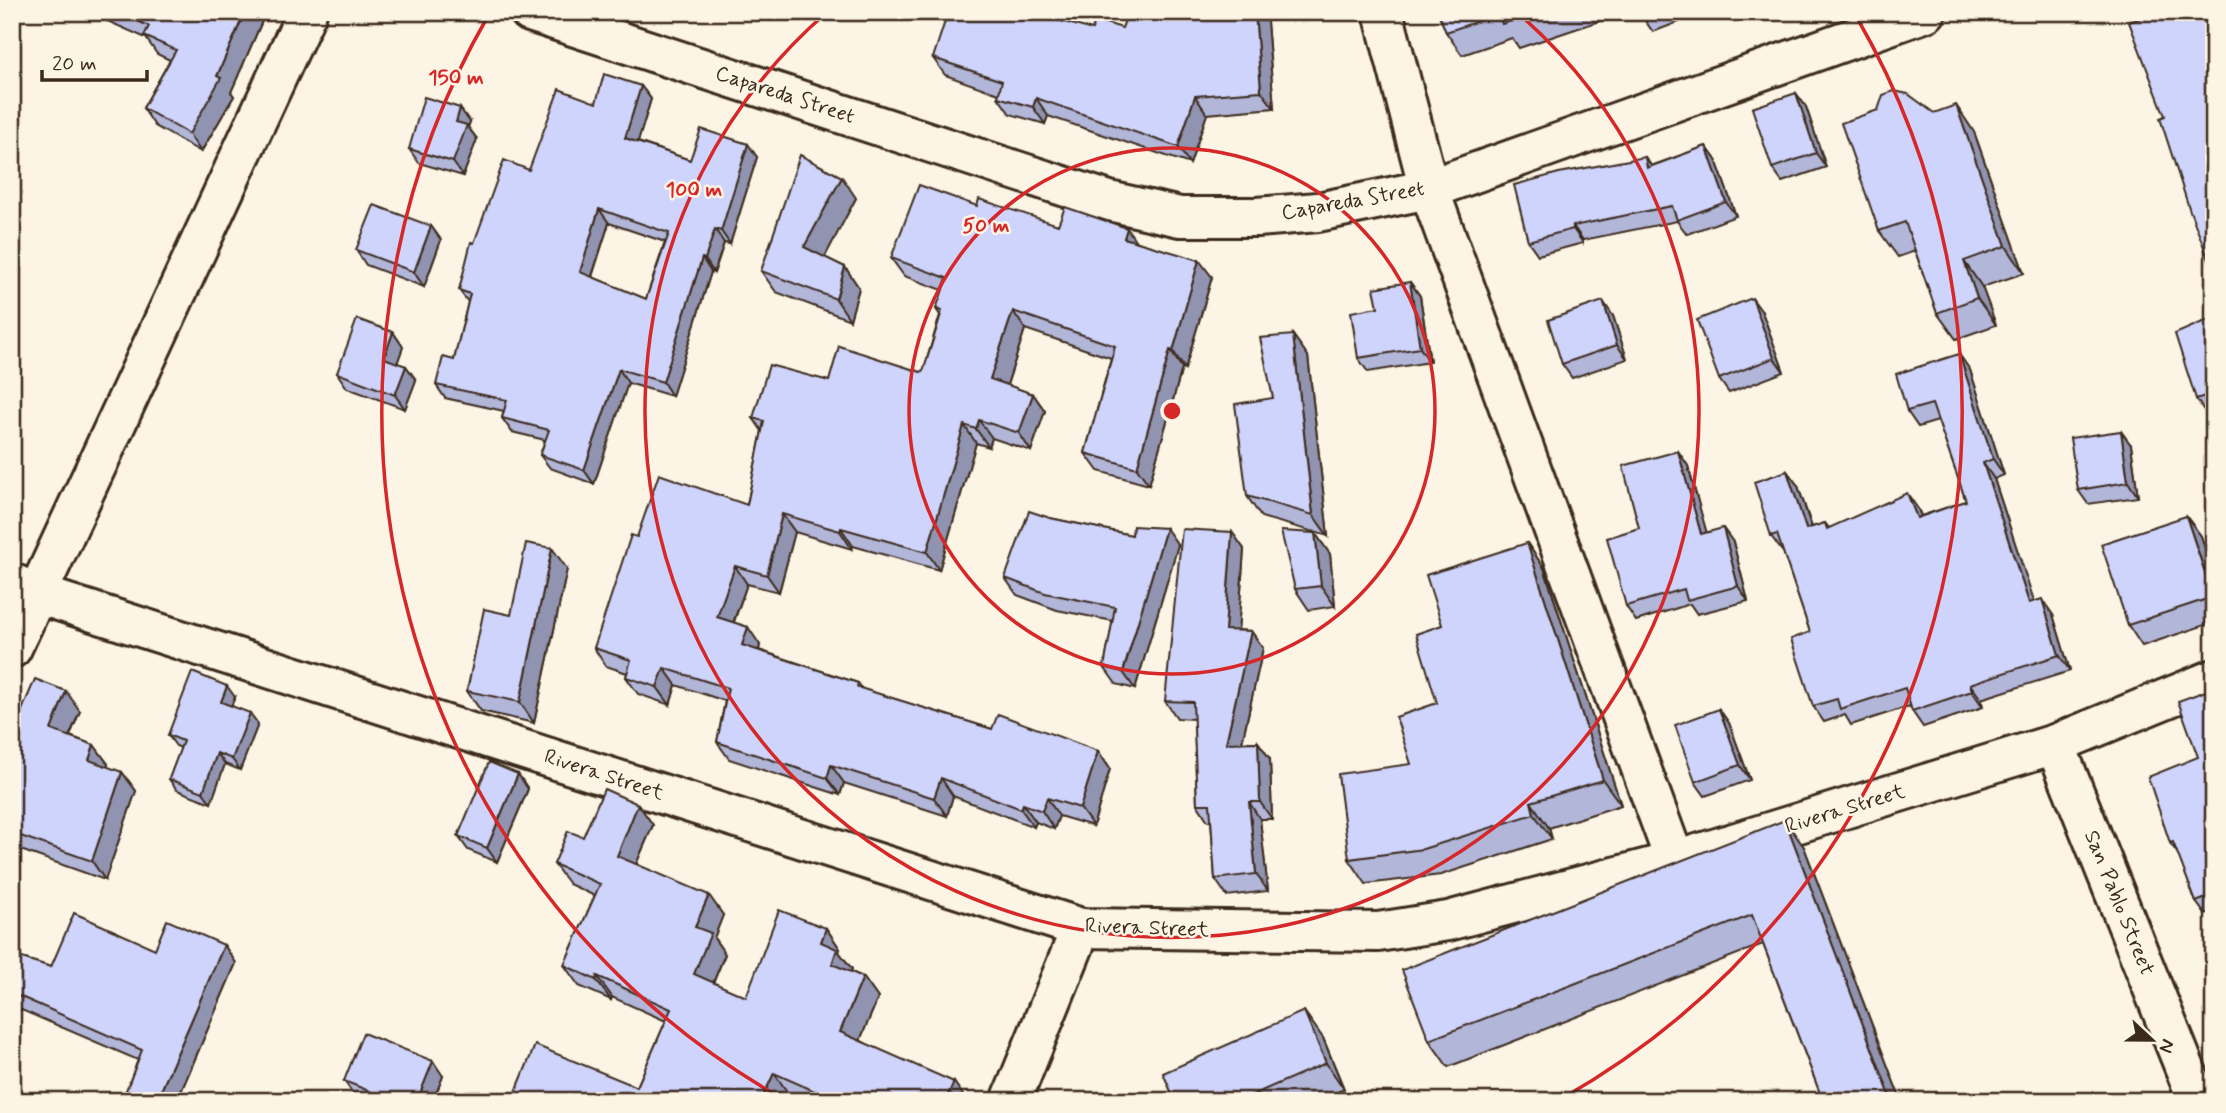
<svg xmlns="http://www.w3.org/2000/svg" width="2226" height="1113" viewBox="0 0 2226 1113" font-family="Mynerve,sans-serif">
<rect width="100%" height="100%" fill="#fcf5e5"/>
<filter id="ink" filterUnits="userSpaceOnUse"><feTurbulence type="fractalNoise" baseFrequency=".0143" numOctaves="2"/><feDisplacementMap in="SourceGraphic" scale="14" xChannelSelector="R" yChannelSelector="G"/><feConvolveMatrix kernelMatrix="1 2 1 2 8 2 1 2 1" color-interpolation-filters="sRGB"/></filter>
<g filter="url(#ink)">
<g fill="none" stroke-linecap="round" stroke-linejoin="round">
<defs>
<g id="street">
<polyline points="530,12 1109,201 1180,217 1257,217 1318,212 1429,189 1926,12"/>
<polyline points="1383,12 1429,189 1675,861"/>
<polyline points="12,583 37,594 1081,928 1378,932 1448,921 1675,861 2055,744 2214,679"/>
<polyline points="12,648 307,12"/>
<polyline points="2055,744 2198,1101"/>
<polyline points="1011,1101 1081,928"/>
</g>
</defs>
<use href="#street" stroke="#3b2a1e" stroke-width="44"/>
<use href="#street" stroke="#fcf5e5" stroke-width="38"/>
</g>
<g fill="#b2b6d9" stroke="#3b2a1e" stroke-width="2" fill-rule="evenodd">
<polygon points="93,12 266,12 231,92 234,96 201,152 155,126 143,108 170,60 157,54 146,38 96,16"/>
<polygon points="1438,12 1626,12 1519,48 1512,38 1462,55 1446,32"/>
<polygon points="1639,12 1696,12 1697,15 1653,32"/>
<polygon points="1267,22 1274,108 1207,114 1190,164 1048,116 1045,124 1010,114 998,97 999,94 945,75 933,58 1092,30"/>
<path d="M 641,86 L 651,99 L 638,142 L 690,160 L 757,157 L 730,244 L 724,243 L 714,273 L 711,272 L 672,396 L 628,383 L 594,484 L 550,468 L 540,455 L 545,440 L 512,432 L 502,418 L 504,411 L 445,398 L 436,385 L 454,360 L 468,302 L 459,290 L 474,243 L 529,170 ZM 609,223 L 665,242 L 646,299 L 592,277 Z"/>
<polygon points="1796,93 1806,107 1826,167 1782,182 1772,168"/>
<polygon points="1934,113 1974,132 2024,273 1982,287 1996,325 1956,339 1937,313 1915,251 1898,257 1879,231"/>
<polygon points="470,122 468,127 477,139 463,176 419,163 409,149"/>
<polygon points="1706,146 1716,160 1736,216 1687,234 1677,221 1583,240 1583,243 1538,255 1528,241 1645,157 1651,166"/>
<polygon points="856,198 824,257 845,267 859,288 850,320 776,292 761,271"/>
<polygon points="977,206 1058,225 1136,241 1212,277 1185,369 1182,368 1149,485 1098,471 1085,453 1111,358 1025,329 1007,385 1033,394 1045,411 1031,451 992,438 989,447 976,443 939,570 853,546 852,549 795,532 779,592 747,584 734,622 760,645 759,650 858,683 862,689 992,729 1098,751 1110,769 1093,826 1059,816 1054,829 1036,822 1034,827 953,796 947,816 844,783 840,795 729,759 717,742 725,701 676,685 670,705 638,694 626,677 627,673 606,666 594,648 637,537 747,505 762,431 753,418 829,381 921,372 924,369 940,315 936,309 943,290 904,276 891,258"/>
<polygon points="431,226 441,240 424,287 366,265 356,250"/>
<polygon points="1410,282 1420,296 1430,362 1368,372 1358,358 1378,307"/>
<polygon points="1762,312 1784,372 1729,393 1719,379"/>
<polygon points="1613,316 1627,359 1572,378 1562,364"/>
<polygon points="2214,317 2214,419 2211,420 2196,399"/>
<polygon points="393,332 403,347 397,363 406,366 416,380 405,409 347,388 337,373"/>
<polygon points="1293,335 1308,356 1328,536 1261,517 1247,496 1273,398"/>
<polygon points="1970,370 2004,475 1994,479 2034,602 2053,615 2070,671 1981,699 1983,707 1923,727 1912,711 1910,706 1851,725 1845,715 1824,722 1813,706 1810,632 1783,551 1782,551 1771,536 1787,471 1798,486 1812,527 1825,523 1829,528 1918,509 1921,516 1966,501 1938,421 1918,427 1907,411"/>
<polygon points="2131,445 2138,497 2088,504 2078,490"/>
<polygon points="1678,451 1688,466 1706,532 1733,542 1748,601 1697,614 1690,604 1636,621 1626,606 1639,528"/>
<polygon points="2186,516 2201,536 2214,576 2214,622 2142,646 2128,625"/>
<polygon points="1050,518 1178,545 1135,689 1116,684 1104,667 1113,621 1057,610 1017,595 1005,578"/>
<polygon points="1232,532 1244,549 1238,630 1251,631 1263,648 1242,742 1258,742 1270,759 1272,819 1260,819 1268,891 1227,896 1215,879 1211,821 1208,821 1197,804 1194,719 1177,718 1165,701"/>
<polygon points="1315,533 1330,554 1335,606 1309,610 1295,589"/>
<polygon points="1527,543 1544,568 1621,805 1549,828 1552,839 1441,875 1366,884 1349,859 1411,764 1437,703 1442,625"/>
<polygon points="567,569 534,723 481,711 467,691 511,615"/>
<polygon points="2214,688 2214,911 2205,914 2196,902 2178,854 2170,843 2198,757"/>
<polygon points="235,697 231,705 258,724 240,770 225,764 211,803 177,790 169,779 181,748 176,746 168,735"/>
<polygon points="1719,709 1729,723 1750,780 1705,796 1695,782"/>
<polygon points="80,711 70,736 94,745 108,764 107,767 122,772 136,791 105,880 12,847 12,719 20,715"/>
<polygon points="518,774 528,789 497,862 468,850 458,836"/>
<polygon points="638,804 653,825 636,864 723,915 714,938 725,954 713,983 746,997 826,928 840,949 839,952 852,969 851,972 863,977 878,998 860,1040 967,1101 805,1101 788,1093 785,1101 520,1101 515,1094 637,1087 666,1021 612,997 611,1000 579,986 564,965 595,896 569,884 554,864 583,837"/>
<polygon points="1804,847 1901,1101 1823,1101 1763,944 1448,1067 1429,1040"/>
<polygon points="224,945 236,963 177,1101 122,1101 138,1060 17,1008 16,1011 12,1010 12,955 51,967 155,949"/>
<polygon points="1323,1038 1344,1089 1318,1101 1175,1101"/>
<polygon points="443,1076 433,1101 368,1101 354,1095 344,1081"/>
</g>
<g fill="#9194b0" stroke="#3b2a1e" stroke-width="2">
<polygon points="245,12 266,12 231,92 234,96 201,152 189,134 217,76"/>
<polygon points="1255,12 1260,12 1267,22 1274,108 1261,91"/>
<polygon points="641,86 651,99 635,151 625,138"/>
<polygon points="1796,93 1806,107 1826,167 1816,153"/>
<polygon points="1195,96 1207,114 1190,164 1178,147"/>
<polygon points="1036,98 1048,116 1045,124 1033,107"/>
<polygon points="1956,105 1974,132 2024,273 2006,246"/>
<polygon points="460,108 470,122 468,127 477,139 463,176 453,162 456,122"/>
<polygon points="748,144 757,157 730,244 721,231"/>
<polygon points="1706,146 1716,160 1736,216 1726,202"/>
<polygon points="1645,157 1655,171 1647,168"/>
<polygon points="842,177 856,198 819,268 804,247"/>
<polygon points="599,209 609,223 589,285 580,272"/>
<polygon points="431,226 441,240 424,287 414,272"/>
<polygon points="1573,226 1583,240 1583,243 1573,229"/>
<polygon points="1127,228 1139,246 1124,238"/>
<polygon points="715,229 724,243 714,273 705,259"/>
<polygon points="702,258 711,272 672,396 663,382"/>
<polygon points="1199,260 1212,277 1185,369 1173,351"/>
<polygon points="1964,261 1982,287 1996,325 1977,298"/>
<polygon points="845,267 859,288 850,320 836,299"/>
<polygon points="1410,282 1420,296 1430,362 1420,348"/>
<polygon points="1752,298 1762,312 1784,372 1774,358"/>
<polygon points="1603,301 1613,316 1627,359 1617,345"/>
<polygon points="1013,311 1025,329 1003,397 990,379"/>
<polygon points="393,332 403,347 394,372 384,358"/>
<polygon points="1293,335 1308,356 1328,536 1313,515"/>
<polygon points="1170,350 1182,368 1149,485 1137,468"/>
<polygon points="1959,354 1970,370 2004,475 1993,459"/>
<polygon points="406,366 416,380 405,409 395,395"/>
<polygon points="619,369 628,383 594,484 584,470"/>
<polygon points="1033,394 1045,411 1031,451 1019,433"/>
<polygon points="979,420 992,438 989,447 976,429"/>
<polygon points="964,425 976,443 939,570 927,552"/>
<polygon points="2121,431 2131,445 2138,497 2128,482"/>
<polygon points="1678,451 1688,466 1711,548 1701,534"/>
<polygon points="1983,463 1994,479 2040,619 2029,603"/>
<polygon points="1787,471 1798,486 1817,545 1806,529"/>
<polygon points="1907,493 1918,509 1928,533 1917,518"/>
<polygon points="782,514 795,532 779,592 767,575"/>
<polygon points="2186,516 2201,536 2214,576 2214,598"/>
<polygon points="841,528 853,546 852,549 840,531"/>
<polygon points="1166,528 1178,545 1135,689 1123,672"/>
<polygon points="1723,528 1733,542 1748,601 1738,586"/>
<polygon points="1232,532 1244,549 1237,647 1225,630"/>
<polygon points="1315,533 1330,554 1335,606 1321,586"/>
<polygon points="1527,543 1544,568 1621,805 1603,780"/>
<polygon points="552,548 567,569 534,723 520,702"/>
<polygon points="735,566 747,584 729,634 717,617"/>
<polygon points="2042,599 2053,615 2070,671 2059,655"/>
<polygon points="748,627 760,645 755,663 742,645"/>
<polygon points="1251,631 1263,648 1238,760 1226,743"/>
<polygon points="664,668 676,685 670,705 657,687"/>
<polygon points="1970,684 1981,699 1983,707 1972,691"/>
<polygon points="227,686 235,697 228,713 221,702"/>
<polygon points="66,691 80,711 64,749 51,730"/>
<polygon points="1719,709 1729,723 1750,780 1740,765"/>
<polygon points="250,713 258,724 240,770 232,759"/>
<polygon points="1258,742 1270,759 1272,819 1260,802"/>
<polygon points="94,745 108,764 102,780 89,760"/>
<polygon points="1098,751 1110,769 1093,826 1080,808"/>
<polygon points="217,753 225,764 211,803 203,792"/>
<polygon points="831,765 844,783 840,795 827,778"/>
<polygon points="122,772 136,791 105,880 92,861"/>
<polygon points="518,774 528,789 497,862 487,848"/>
<polygon points="941,778 953,796 947,816 934,798"/>
<polygon points="1047,798 1059,816 1054,829 1042,811"/>
<polygon points="1249,802 1260,819 1268,891 1256,874"/>
<polygon points="1531,802 1549,828 1552,839 1534,814"/>
<polygon points="638,804 653,825 631,876 617,856"/>
<polygon points="1023,804 1036,822 1034,827 1021,809"/>
<polygon points="1785,820 1804,847 1901,1101 1892,1101"/>
<polygon points="709,895 723,915 714,938 725,954 708,995 694,974 695,927"/>
<polygon points="826,928 840,949 839,952 852,969 846,984 832,964 821,942"/>
<polygon points="224,945 236,963 177,1101 158,1101 157,1100"/>
<polygon points="597,976 612,997 611,1000 596,980"/>
<polygon points="863,977 878,998 855,1052 840,1032"/>
<polygon points="12,1001 17,1008 16,1011 12,1006"/>
<polygon points="1304,1011 1323,1038 1344,1089 1326,1063"/>
<polygon points="433,1061 443,1076 433,1101 417,1101"/>
<polygon points="774,1073 788,1093 785,1101 761,1101"/>
<polygon points="954,1082 967,1101 945,1101"/>
</g>
<g fill="#cfd4fc" stroke="#3b2a1e" stroke-width="2" fill-rule="evenodd">
<polygon points="116,12 245,12 217,76 221,78 189,134 143,108 176,50 144,36 149,26"/>
<polygon points="948,12 1031,12 1092,30 1096,20 1122,28 1128,12 1255,12 1261,91 1195,96 1178,147 1036,98 1033,107 998,97 1002,81 933,58"/>
<polygon points="1438,12 1539,12 1502,24 1499,14 1446,32"/>
<polygon points="2158,12 2214,12 2214,273 2190,211 2160,118 2165,116 2129,22"/>
<path d="M 604,74 L 641,86 L 625,138 L 690,160 L 701,129 L 748,144 L 721,231 L 715,229 L 705,259 L 702,258 L 663,382 L 619,369 L 584,470 L 540,455 L 549,430 L 502,418 L 507,400 L 436,385 L 443,357 L 454,360 L 470,294 L 459,290 L 471,242 L 474,243 L 504,160 L 529,170 L 559,89 L 596,103 ZM 599,209 L 669,233 L 646,299 L 580,272 Z"/>
<polygon points="1894,91 1908,94 1934,113 1956,105 2006,246 1964,261 1977,298 1937,313 1905,222 1879,231 1841,123 1878,110 1883,95"/>
<polygon points="1796,93 1816,153 1772,168 1752,108"/>
<polygon points="424,97 460,108 456,122 467,125 453,162 409,149"/>
<polygon points="1706,146 1726,202 1677,220 1672,206 1573,226 1573,229 1528,241 1514,185 1559,173 1645,157 1647,168"/>
<polygon points="800,155 842,177 804,247 845,267 836,299 761,271"/>
<polygon points="919,185 977,206 979,199 1058,225 1065,207 1127,228 1124,238 1199,260 1173,351 1170,350 1137,468 1085,453 1115,346 1013,311 990,379 1033,394 1019,433 979,420 976,429 964,425 927,552 841,528 840,531 782,514 767,575 735,566 717,617 748,627 742,645 858,683 857,687 992,729 998,714 1098,751 1080,808 1047,798 1042,811 1023,804 1021,809 941,778 934,798 831,765 827,778 717,742 728,688 664,668 657,687 626,677 631,660 594,648 631,535 637,537 659,474 747,505 764,421 753,418 769,365 829,381 839,346 921,372 924,369 942,311 936,309 947,278 891,258"/>
<polygon points="374,205 431,226 414,272 356,250"/>
<polygon points="1410,282 1420,348 1358,358 1351,312 1378,307 1374,288"/>
<polygon points="1752,298 1774,358 1719,379 1697,320"/>
<polygon points="1603,301 1617,345 1562,364 1548,320"/>
<polygon points="2214,317 2214,393 2196,399 2175,334"/>
<polygon points="357,319 393,332 384,358 406,366 395,395 337,373"/>
<polygon points="1293,335 1313,515 1247,496 1235,404 1273,398 1260,338"/>
<polygon points="1959,354 1993,459 1983,463 2029,603 2042,599 2059,655 1970,684 1972,691 1912,711 1905,688 1840,709 1837,699 1813,706 1791,639 1810,632 1777,534 1771,536 1754,482 1787,471 1806,529 1825,523 1827,529 1907,493 1917,518 1966,501 1932,404 1907,411 1896,374"/>
<polygon points="2121,431 2128,482 2078,490 2070,438"/>
<polygon points="1678,451 1701,534 1723,528 1738,586 1687,600 1684,589 1626,606 1607,538 1639,528 1623,466"/>
<polygon points="1029,511 1050,518 1132,535 1133,526 1166,528 1123,672 1104,667 1115,607 1045,593 1005,578"/>
<polygon points="2186,516 2213,597 2128,625 2101,544"/>
<polygon points="1182,529 1232,532 1225,630 1251,631 1226,743 1258,742 1260,802 1249,802 1256,874 1215,879 1210,804 1197,804 1193,702 1165,701"/>
<polygon points="1281,531 1315,533 1321,586 1295,589"/>
<polygon points="526,543 552,548 520,702 467,691 484,609 511,615"/>
<polygon points="1527,543 1603,780 1531,802 1534,814 1423,849 1349,859 1338,774 1411,764 1396,717 1437,703 1416,634 1442,625 1426,575"/>
<polygon points="192,672 227,686 221,702 250,713 232,759 217,753 203,792 169,779 183,741 168,735"/>
<polygon points="35,679 66,691 51,730 94,745 89,760 122,772 92,861 12,833 12,719 14,713 20,715"/>
<polygon points="2214,688 2214,895 2196,902 2173,842 2170,843 2148,777 2198,757 2178,701"/>
<polygon points="1719,709 1740,765 1695,782 1675,725"/>
<polygon points="489,762 518,774 487,848 458,836"/>
<polygon points="604,789 638,804 617,856 709,895 695,927 711,933 694,974 746,997 779,910 826,928 821,942 837,949 832,964 863,977 840,1032 954,1082 945,1101 837,1101 774,1073 761,1101 532,1101 515,1094 535,1045 637,1087 671,1009 597,976 596,980 564,965 600,884 554,864 568,831 583,837"/>
<polygon points="1785,820 1892,1101 1823,1101 1752,915 1429,1040 1402,970"/>
<polygon points="74,913 155,949 167,920 224,945 157,1100 160,1101 122,1101 142,1050 12,993 12,955 51,967"/>
<polygon points="1304,1011 1326,1063 1245,1098 1246,1101 1175,1101 1163,1073"/>
<polygon points="363,1033 433,1061 417,1101 394,1101 344,1081"/>
<polygon points="223,1097 232,1101 222,1101"/>
<polygon points="1916,1098 1917,1101 1908,1101"/>
</g>
</g>
<g fill="none" stroke="#d62828" stroke-width="3.5">
<circle cx="1172" cy="411" r="263"/>
<path d="M1518 13A527 527 0 1 1 826 13"/>
<path d="M783 1099A790 790 0 0 1 488 16M1856 16A790 790 0 0 1 1561 1099"/>
</g>
<g text-anchor="middle" dominant-baseline="central" stroke-width="5" stroke-linejoin="round" paint-order="stroke">
<g font-size="21" fill="#3b2a1e" stroke="#fcf5e5">
<text transform="translate(785 95) rotate(18)">Capareda Street</text>
<text transform="translate(1353 201) rotate(-10)">Capareda Street</text>
<text transform="translate(604 775) rotate(18)">Rivera Street</text>
<text transform="translate(1845 809) rotate(-17)">Rivera Street</text>
<text transform="translate(2119 903) rotate(68)">San Pablo Street</text>
<text transform="translate(1147 928) rotate(2)">Rivera Street</text>
</g>
</g>
<circle cx="1172" cy="411" r="10" fill="#d62828" stroke="#fcf5e5" stroke-width="3.5"/>
<g font-size="21" text-anchor="middle" font-weight="bold" fill="#d62828" stroke="#fcf5e5" stroke-width="5" stroke-linejoin="round" paint-order="stroke">
<text x="456" y="84">150 m</text>
<text x="694" y="196">100 m</text>
<text x="986" y="232">50 m</text>
</g>
<rect width="2226" height="1113" fill="none" stroke="#fcf5e5" stroke-width="42"/>
<rect x="21" y="21" width="2184" height="1071" fill="none" stroke="#3b2a1e" stroke-width="2.5" filter="url(#ink)"/>
<g transform="translate(2152 1040) rotate(112)" stroke="#fcf5e5" stroke-width="5" paint-order="stroke">
<path d="M0-5L12 26L0 18L-12 26Z" fill="#3b2a1e"/>
<text y="-10" font-size="19" font-weight="bold" text-anchor="middle" fill="#3b2a1e">N</text>
</g>
<path d="M42 70v10h105v-10" fill="none" stroke="#3b2a1e" stroke-width="3.5"/>
<text x="52" y="70" font-size="21" fill="#3b2a1e" stroke="#fcf5e5" stroke-width="5" paint-order="stroke">20 m</text>
</svg>
